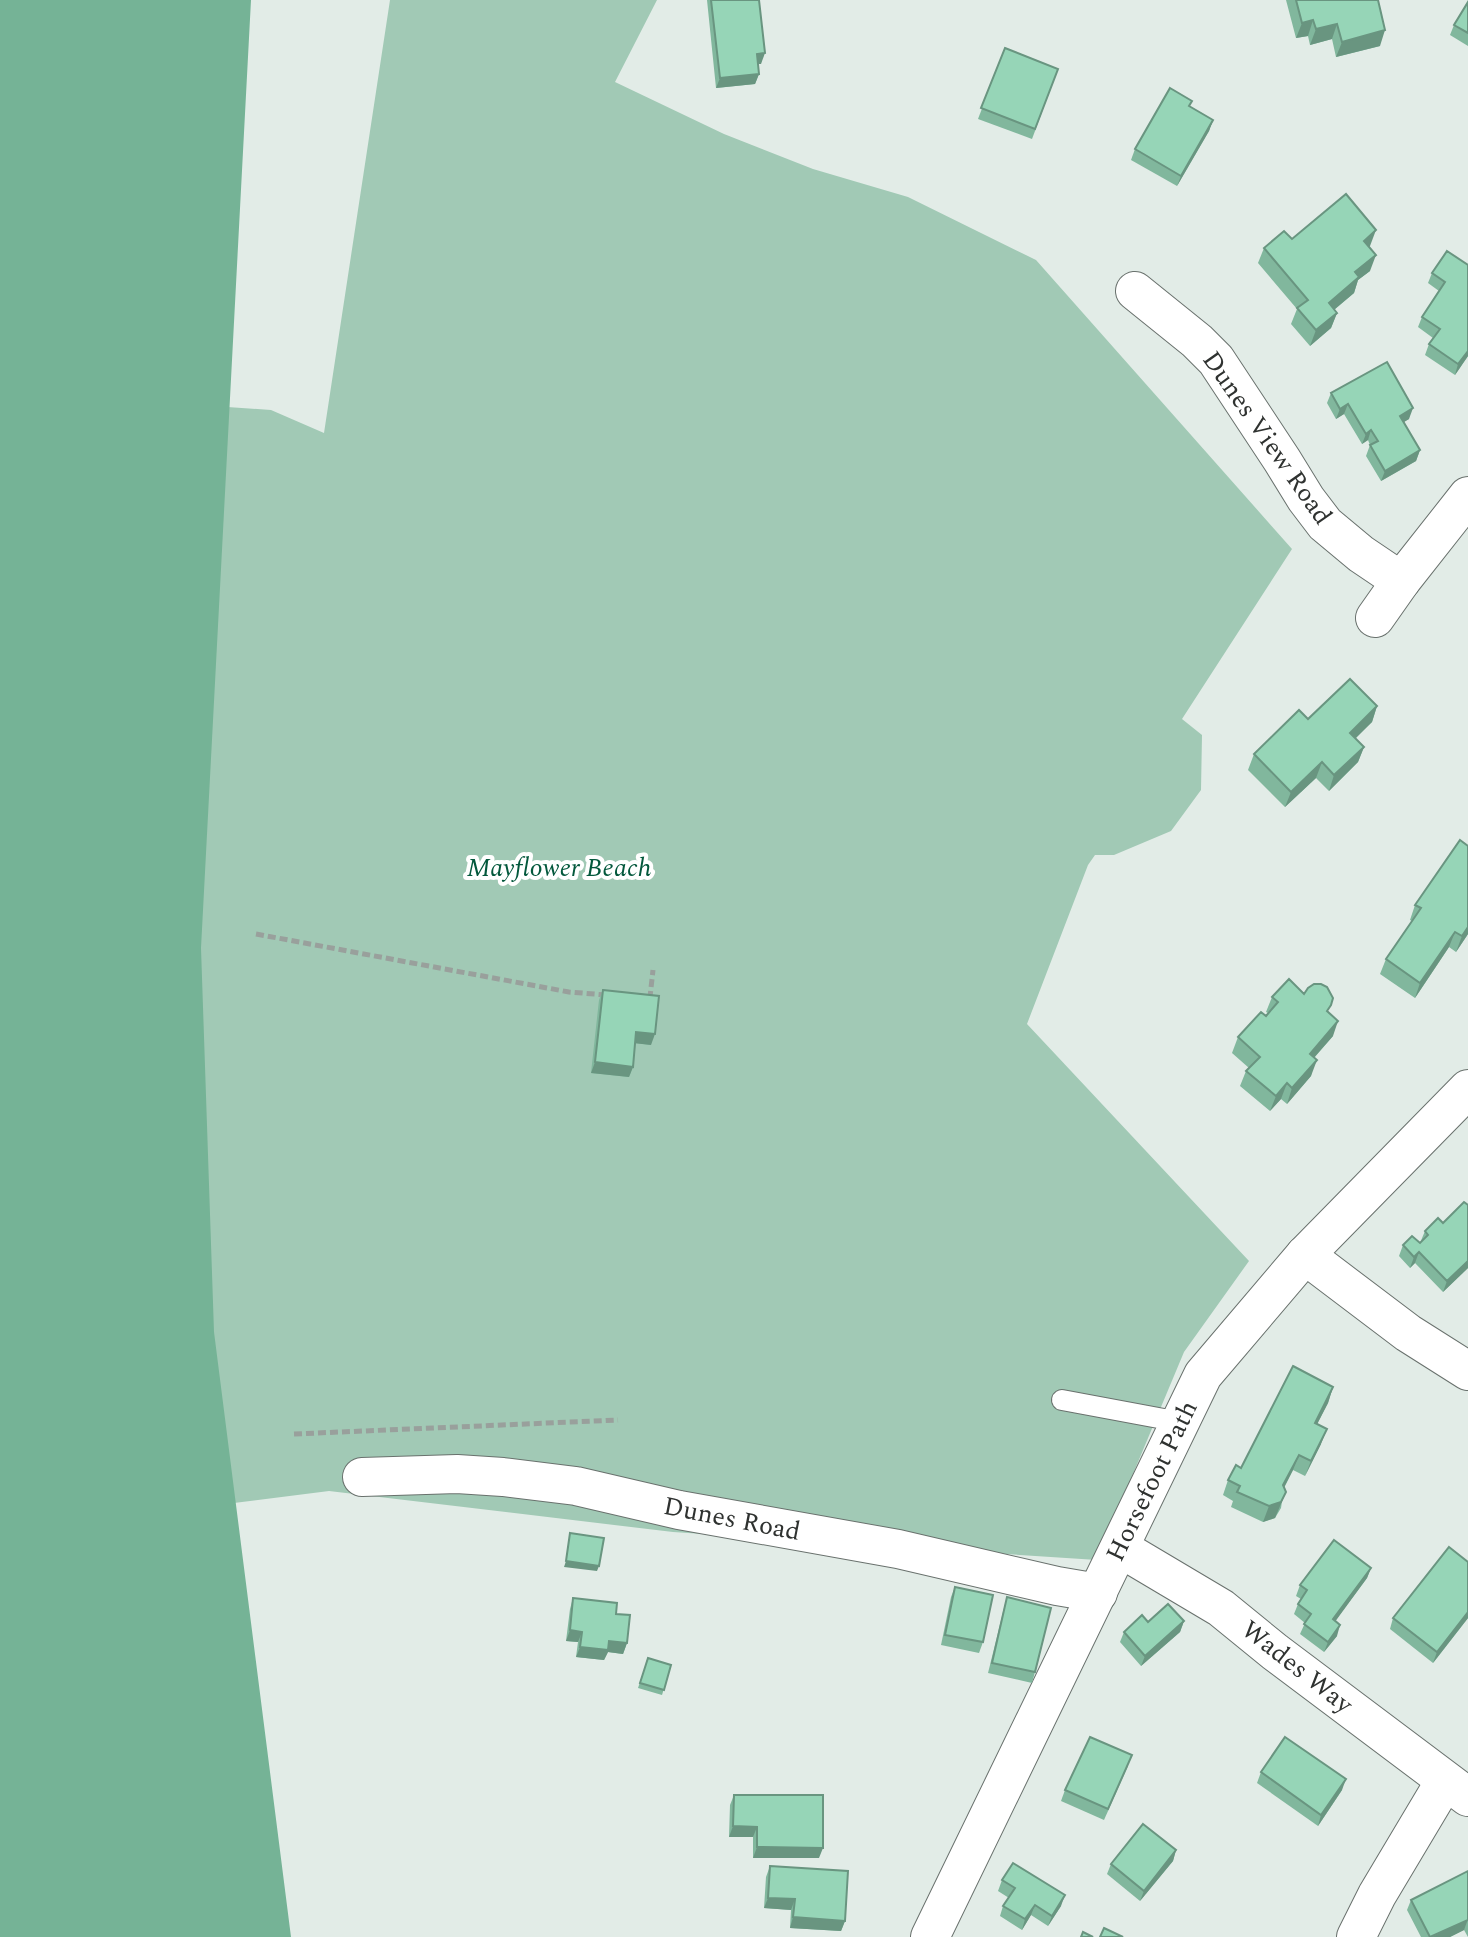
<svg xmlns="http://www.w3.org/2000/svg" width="1468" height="1937" viewBox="0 0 1468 1937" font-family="Spectral,serif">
<rect width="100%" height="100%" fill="#e2ece7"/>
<polygon fill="#a1c9b5" points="390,0 657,0 615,82 724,134 813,169 908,197 1036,260 1292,549 1182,719 1202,735 1201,790 1171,831 1114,855 1095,855 1088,865 1027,1024 1249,1261 1184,1352 1097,1560 673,1532 329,1491 58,1525 113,399 271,410 324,433"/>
<polygon fill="#75b396" points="0,0 251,0 201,948 214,1332 291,1937 0,1937"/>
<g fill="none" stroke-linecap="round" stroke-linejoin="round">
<defs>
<polyline id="service" points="1062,1400 1180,1422"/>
<g id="minor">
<polyline points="1135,291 1197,341 1216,360 1282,460 1306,499 1325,524 1361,554 1401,581"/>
<polyline points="1375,618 1401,581 1468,496"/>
<polyline points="1305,1255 1408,1333 1468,1371"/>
<polyline points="362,1477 457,1474 503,1477 576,1486 679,1510 898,1549 1057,1586 1098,1593"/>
<polyline points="1120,1548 1221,1608 1275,1652 1468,1797"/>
<polyline points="930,1937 1203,1375 1305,1255 1468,1089"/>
<polyline points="1356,1937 1377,1895 1445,1781"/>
</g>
</defs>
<use href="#service" stroke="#69716d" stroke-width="22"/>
<use href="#minor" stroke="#69716d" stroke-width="40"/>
<g stroke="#99a09c" stroke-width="5" stroke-dasharray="8 4" stroke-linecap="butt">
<polyline points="256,934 569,992 606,995"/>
<polyline points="648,997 650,997 653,970"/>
<polyline points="294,1434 618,1420"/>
</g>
<use href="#service" stroke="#fff" stroke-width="20"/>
<use href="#minor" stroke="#fff" stroke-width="38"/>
</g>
<g fill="#81b79d">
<polygon points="707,0 759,0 761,64 758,64 759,74 755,84 716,88"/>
<polygon points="1286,0 1378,0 1380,46 1336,57 1332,39 1310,45 1308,36 1296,38"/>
<polygon points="1468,2 1468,46 1450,35 1454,25"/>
<polygon points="1005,48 1058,69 1032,139 978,119"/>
<polygon points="1190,107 1213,120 1209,131 1177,186 1131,160 1135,149"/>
<polygon points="1292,239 1370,246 1369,247 1370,271 1358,280 1354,293 1334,310 1337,313 1331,328 1310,346 1291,324 1297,309 1258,263 1264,248"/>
<polygon points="1447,251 1468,356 1455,375 1425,355 1429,344 1433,338 1418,327 1422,317 1439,291 1428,283 1432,273"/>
<polygon points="1331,393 1409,419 1403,422 1420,450 1416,461 1381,481 1366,456 1370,445 1368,440 1362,444 1344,414 1336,419 1327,403"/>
<polygon points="1377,706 1372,722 1355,738 1364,747 1358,762 1329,791 1316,778 1285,807 1248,770 1254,754"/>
<polygon points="1468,846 1468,934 1456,952 1449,947 1415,998 1380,974 1386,959 1412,921 1410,920 1415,905"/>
<polygon points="603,990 651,1045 635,1043 633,1067 629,1077 591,1073 599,1000"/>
<polygon points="1304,994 1328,1012 1333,1036 1314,1058 1311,1076 1287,1104 1281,1099 1270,1111 1240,1086 1246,1071 1249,1068 1232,1053 1238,1037 1268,1013 1266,1012 1272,997"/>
<polygon points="1468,1205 1468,1268 1443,1292 1415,1263 1410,1268 1399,1256 1403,1245 1420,1243 1425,1231 1443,1223"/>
<polygon points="1333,1387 1328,1403 1317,1424 1321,1444 1305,1476 1293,1470 1284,1488 1281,1508 1275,1518 1263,1522 1231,1507 1233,1501 1223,1495 1228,1480"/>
<polygon points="1371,1568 1367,1578 1335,1621 1337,1636 1324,1652 1300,1634 1305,1623 1294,1614 1298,1604 1301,1599 1296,1596 1300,1585"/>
<polygon points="955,1587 983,1642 979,1653 941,1645 951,1597"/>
<polygon points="1007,1597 1035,1672 1032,1683 988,1673 1004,1608"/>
<polygon points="573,1598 616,1614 627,1643 623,1654 608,1652 604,1660 576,1657 578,1642 566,1641 570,1609"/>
<polygon points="1393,1618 1468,1618 1433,1663 1390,1629"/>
<polygon points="1184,1621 1180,1632 1141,1666 1120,1642 1124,1632 1148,1622"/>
<polygon points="648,1658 671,1665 662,1695 638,1688"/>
<polygon points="1128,1766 1104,1820 1061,1801 1065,1790"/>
<polygon points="1261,1772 1342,1790 1318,1826 1257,1783"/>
<polygon points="734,1795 819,1858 753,1858 753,1837 729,1837 730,1805"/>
<polygon points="1176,1850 1173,1861 1140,1901 1107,1874 1111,1864"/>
<polygon points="770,1866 845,1921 841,1931 790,1928 791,1910 764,1908 766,1877"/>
<polygon points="1468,1871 1468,1937 1464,1930 1450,1937 1421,1937 1407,1910 1411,1900"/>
<polygon points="1002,1880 1061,1906 1048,1926 1031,1915 1022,1930 1000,1916 1003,1906 1009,1898 998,1891"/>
</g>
<g fill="#699580">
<polygon points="1313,20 1308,36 1296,38 1302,23"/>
<polygon points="1337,24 1332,39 1310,45 1316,29"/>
<polygon points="1385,30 1380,46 1336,57 1342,42"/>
<polygon points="765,53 761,64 754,64 757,54"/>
<polygon points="759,74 755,84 716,88 720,78"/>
<polygon points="1213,120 1209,131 1177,186 1181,176"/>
<polygon points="1376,230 1370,246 1358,256 1364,241"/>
<polygon points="1376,255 1370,271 1358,280 1354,293 1323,319 1329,303 1355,272"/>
<polygon points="1337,313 1331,328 1310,346 1316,330"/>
<polygon points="1468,351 1468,356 1455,375 1458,364"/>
<polygon points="1348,404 1344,414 1336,419 1340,409"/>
<polygon points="1413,408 1409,419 1396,427 1400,416"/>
<polygon points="1371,430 1368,440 1362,444 1366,434"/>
<polygon points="1420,450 1416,461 1381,481 1385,471"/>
<polygon points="1377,706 1372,722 1345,749 1350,733"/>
<polygon points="1364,747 1358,762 1329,791 1334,775"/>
<polygon points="1322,762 1316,778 1285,807 1291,792"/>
<polygon points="1468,927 1468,934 1456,952 1462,936"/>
<polygon points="1455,932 1449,947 1415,998 1420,983"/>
<polygon points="1338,1021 1333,1036 1304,1069 1310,1054"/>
<polygon points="636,1032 655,1034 651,1045 633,1043"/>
<polygon points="1317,1060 1311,1076 1287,1104 1292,1088"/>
<polygon points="595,1062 633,1067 629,1077 591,1073"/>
<polygon points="1287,1083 1281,1099 1270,1111 1276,1096"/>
<polygon points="1419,1252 1415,1263 1410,1268 1414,1257"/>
<polygon points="1468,1261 1468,1268 1443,1292 1447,1281"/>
<polygon points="1333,1387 1328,1403 1310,1438 1315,1423"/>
<polygon points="1327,1429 1321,1444 1305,1476 1311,1461"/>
<polygon points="1299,1455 1293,1470 1277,1501 1283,1485"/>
<polygon points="1286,1492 1275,1518 1263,1522 1269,1506"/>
<polygon points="566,1561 599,1566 597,1571 564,1567"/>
<polygon points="1371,1568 1367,1578 1329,1630 1333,1619"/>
<polygon points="1468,1612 1468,1618 1433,1663 1437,1652"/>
<polygon points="1184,1621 1180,1632 1141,1666 1145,1656"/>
<polygon points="1340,1625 1337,1636 1324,1652 1328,1642"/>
<polygon points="570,1630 582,1632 578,1642 566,1641"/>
<polygon points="609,1641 627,1643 623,1654 608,1652 604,1660 576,1657 580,1647"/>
<polygon points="1346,1779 1342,1790 1318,1826 1321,1815"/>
<polygon points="733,1826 757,1827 753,1837 729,1837"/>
<polygon points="757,1847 823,1848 819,1858 753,1858"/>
<polygon points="1176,1850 1173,1861 1140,1901 1144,1891"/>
<polygon points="1065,1895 1061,1906 1048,1926 1052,1916"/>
<polygon points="768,1898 795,1899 791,1910 764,1908"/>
<polygon points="1035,1905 1031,1915 1022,1930 1025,1919"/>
<polygon points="793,1917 845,1921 841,1931 790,1928"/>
<polygon points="1468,1919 1464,1930 1450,1937 1432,1937"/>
</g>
<g fill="#96d5b7" stroke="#699580" stroke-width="2">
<polygon points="711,0 759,0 765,53 757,54 759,74 720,78"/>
<polygon points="1296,0 1378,0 1385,30 1342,42 1337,24 1316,29 1313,20 1302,23"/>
<polygon points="1468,2 1468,33 1454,25"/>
<polygon points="1005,48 1058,69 1035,129 981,108"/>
<polygon points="1170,88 1192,101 1189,106 1213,120 1181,176 1135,149"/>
<polygon points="1346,194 1376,230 1364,241 1376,255 1355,272 1359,277 1329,303 1337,313 1316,330 1297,308 1308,300 1264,248 1284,231 1292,239"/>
<polygon points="1447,251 1468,265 1468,351 1458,364 1429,344 1440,329 1422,317 1445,282 1432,273"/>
<polygon points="1387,362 1413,408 1400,416 1420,450 1385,471 1370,445 1378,441 1371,430 1366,434 1348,404 1340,409 1331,393"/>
<polygon points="1350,679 1377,706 1350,733 1364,747 1334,775 1322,762 1291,792 1254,754 1299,710 1308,719"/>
<polygon points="1460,840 1468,846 1468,927 1462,936 1455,932 1420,983 1386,959 1421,908 1415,905"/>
<polygon points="1289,979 1304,994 1308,988 1314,984 1321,984 1327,987 1333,998 1331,1005 1327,1011 1338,1021 1310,1054 1317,1060 1292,1088 1287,1083 1276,1096 1246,1071 1260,1057 1238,1037 1261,1012 1266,1016 1278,1002 1272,997"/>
<polygon points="603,990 659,996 655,1034 636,1032 633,1067 595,1062"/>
<polygon points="1464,1202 1468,1205 1468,1261 1447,1281 1419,1252 1414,1257 1403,1245 1412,1236 1420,1243 1428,1235 1425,1231 1438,1218 1443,1223"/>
<polygon points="1293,1366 1333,1387 1315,1423 1327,1429 1311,1461 1299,1455 1283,1485 1286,1492 1281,1502 1269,1506 1237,1492 1240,1486 1228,1480 1236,1465 1241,1468"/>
<polygon points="570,1533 604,1538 599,1566 566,1561"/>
<polygon points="1334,1540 1371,1568 1333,1619 1340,1625 1328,1642 1304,1624 1311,1614 1298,1604 1307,1590 1300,1585"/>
<polygon points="1449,1547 1468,1562 1468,1612 1437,1652 1393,1618"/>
<polygon points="955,1587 993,1595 983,1642 945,1635"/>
<polygon points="1007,1597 1051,1608 1035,1672 992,1663"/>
<polygon points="573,1598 617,1603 616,1614 630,1615 627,1643 609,1641 608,1650 580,1647 582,1632 570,1630"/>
<polygon points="1168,1604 1184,1621 1145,1656 1124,1632 1142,1615 1148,1622"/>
<polygon points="648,1658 671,1665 664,1690 640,1683"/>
<polygon points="1090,1737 1132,1755 1108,1809 1065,1790"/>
<polygon points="1285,1737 1346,1779 1321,1815 1261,1772"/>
<polygon points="734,1795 823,1795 823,1848 757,1847 757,1827 733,1826"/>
<polygon points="1143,1824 1176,1850 1144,1891 1111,1864"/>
<polygon points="1013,1863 1065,1895 1052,1916 1035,1905 1025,1919 1003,1906 1015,1888 1002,1880"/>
<polygon points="770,1866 848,1871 845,1921 793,1917 795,1899 768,1898"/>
<polygon points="1468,1871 1468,1920 1430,1937 1411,1900"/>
<polygon points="1104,1928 1123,1937 1100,1937"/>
<polygon points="1083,1932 1093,1937 1081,1937"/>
</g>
<g text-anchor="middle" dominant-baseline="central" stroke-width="8" stroke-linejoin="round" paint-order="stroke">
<g font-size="26" fill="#2f3230" stroke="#fff">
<text transform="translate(1267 438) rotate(55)">Dunes View Road</text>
<text transform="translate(1152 1481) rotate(-64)">Horsefoot Path</text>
<text transform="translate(732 1519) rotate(11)">Dunes Road</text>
<text transform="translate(1297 1667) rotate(38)">Wades Way</text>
</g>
<g font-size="26" font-style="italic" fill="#03583c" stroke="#fff">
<text x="559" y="868">Mayflower Beach</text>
</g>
</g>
</svg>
